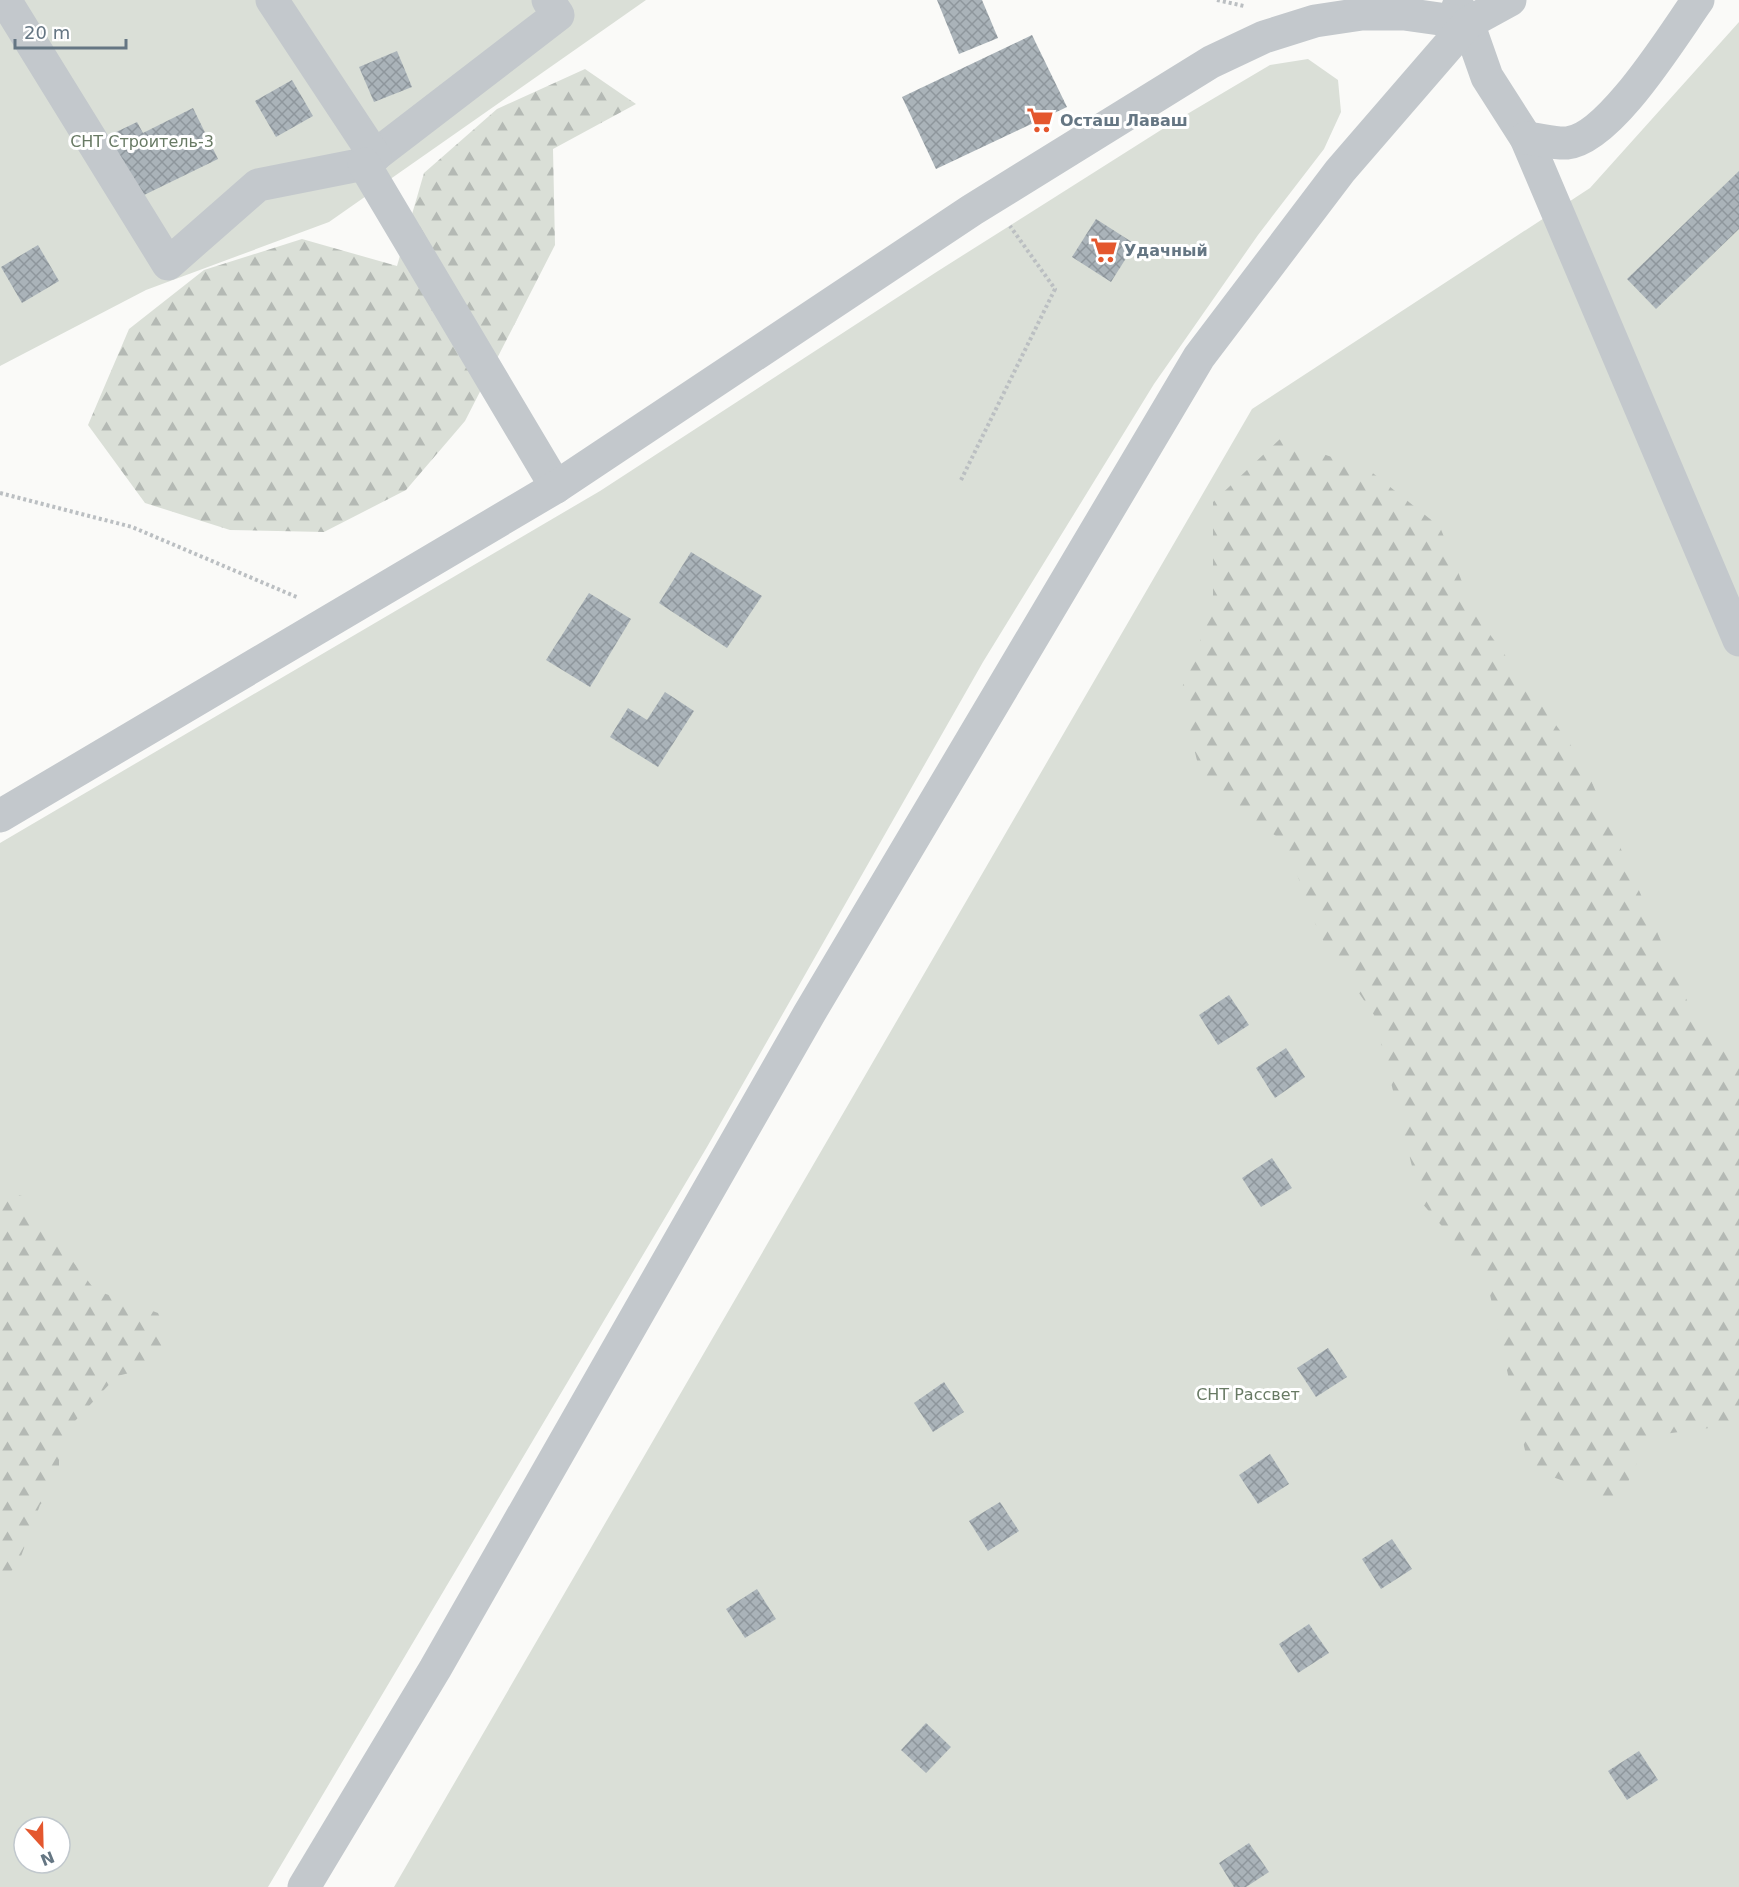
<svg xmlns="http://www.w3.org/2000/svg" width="1739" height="1887" viewBox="0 0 1739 1887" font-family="'DejaVu Sans',sans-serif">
<defs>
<pattern id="forest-firs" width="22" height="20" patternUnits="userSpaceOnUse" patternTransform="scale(1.5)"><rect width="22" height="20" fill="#dadfd7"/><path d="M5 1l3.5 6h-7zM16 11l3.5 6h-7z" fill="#b4b9b4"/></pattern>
<pattern id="building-cross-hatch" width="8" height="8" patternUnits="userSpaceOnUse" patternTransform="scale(1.5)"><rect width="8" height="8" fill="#aab3b9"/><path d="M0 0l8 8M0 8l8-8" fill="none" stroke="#8e969c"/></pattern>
</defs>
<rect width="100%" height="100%" fill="#fafaf8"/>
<g fill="#dadfd7" fill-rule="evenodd">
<polygon points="0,0 646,0 329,222 146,290 0,366"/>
<polygon points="1739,22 1739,1887 394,1887 1252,409 1590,188"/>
<path d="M 1308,59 L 1338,80 L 1341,112 L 1324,149 L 1258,235 L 1154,384 L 983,662 L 707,1147 L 268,1887 L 0,1887 L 0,843 L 600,491 L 938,271 L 1172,123 L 1270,65 ZM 24,1827 L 60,1827 L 60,1863 L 24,1863 Z"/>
</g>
<g fill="url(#forest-firs)">
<polygon points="585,69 636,104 553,149 555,245 465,421 406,490 324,532 230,530 145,503 88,425 129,329 204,270 302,239 397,266 424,173 497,109"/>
<polygon points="1280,439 1369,470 1440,527 1475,614 1583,762 1699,1028 1739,1051 1739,1424 1649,1436 1619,1502 1529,1468 1486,1277 1421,1202 1374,1015 1320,936 1285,842 1204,788 1180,693 1213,607 1213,502"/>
<polygon points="0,1189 22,1196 95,1290 158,1313 170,1341 146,1369 117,1376 75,1421 59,1447 59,1483 40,1505 17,1567 0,1579"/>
</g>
<g fill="url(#building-cross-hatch)">
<polygon points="937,0 982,0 998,38 959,54"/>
<polygon points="1032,35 1067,107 936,169 902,97"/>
<polygon points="397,51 412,87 374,102 359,67"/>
<polygon points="292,80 313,116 276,137 255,101"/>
<polygon points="193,108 218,159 138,198 108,136 137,122 143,133"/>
<polygon points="1739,171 1739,229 1656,309 1627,279"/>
<polygon points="1096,219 1135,244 1111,282 1072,257"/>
<polygon points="38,245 59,281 22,303 1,267"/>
<polygon points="691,552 762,596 727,648 659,603"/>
<polygon points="589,593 631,619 590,687 546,660"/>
<polygon points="665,692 694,711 658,767 610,737 628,708 647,720"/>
<polygon points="1229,995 1249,1025 1218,1045 1199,1015"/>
<polygon points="1286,1048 1305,1077 1275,1098 1256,1068"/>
<polygon points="1272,1158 1292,1188 1261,1207 1242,1178"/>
<polygon points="1328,1348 1347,1377 1316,1397 1297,1368"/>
<polygon points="944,1382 964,1412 933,1432 914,1403"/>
<polygon points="1270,1454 1289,1484 1258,1504 1239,1475"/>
<polygon points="1000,1502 1019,1531 988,1551 969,1521"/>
<polygon points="1392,1539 1412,1569 1381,1589 1362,1559"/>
<polygon points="757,1589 776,1619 745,1638 726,1609"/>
<polygon points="1309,1624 1329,1653 1298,1673 1279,1644"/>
<polygon points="926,1723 951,1747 926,1773 901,1750"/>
<polygon points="1639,1751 1658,1780 1627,1800 1608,1771"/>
<polygon points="1249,1843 1269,1872 1246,1887 1234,1887 1219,1863"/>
</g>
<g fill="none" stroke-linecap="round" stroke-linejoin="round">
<g stroke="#bbbfc2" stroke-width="4" stroke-dasharray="3 3" stroke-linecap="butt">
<polyline points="1217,0 1244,6"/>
<polyline points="961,480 1055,289 1010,226"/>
<polyline points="0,493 132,527 299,598"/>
</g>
<g stroke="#c3c8cc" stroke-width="33">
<polyline points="5,0 168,264 258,185 364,164 558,15 548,0"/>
<polyline points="272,0 375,156"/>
<polyline points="1458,7 1468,23 1487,77 1526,138 1739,640"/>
<path d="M 1526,138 C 1539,139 1555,144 1567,143 C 1610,139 1673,35 1698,0"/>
<polyline points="364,164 556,487"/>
<polyline points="0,816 556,487 972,210 1211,62 1264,37 1315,21 1362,14 1404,14 1468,23"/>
<polyline points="304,1887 435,1669 809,1014 1199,357 1340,171 1468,23 1510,0"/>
</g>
</g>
<defs>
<symbol id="supermarket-bare" viewBox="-9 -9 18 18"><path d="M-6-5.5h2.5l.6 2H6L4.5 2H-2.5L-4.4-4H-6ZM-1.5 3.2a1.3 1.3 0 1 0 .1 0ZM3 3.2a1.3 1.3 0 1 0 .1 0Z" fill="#e4572e" stroke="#fff" stroke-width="2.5" paint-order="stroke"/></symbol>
</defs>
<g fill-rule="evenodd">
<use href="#supermarket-bare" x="1021" y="101" width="38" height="38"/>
<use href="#supermarket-bare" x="1085" y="231" width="38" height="38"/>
</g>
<g text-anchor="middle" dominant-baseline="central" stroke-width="6" stroke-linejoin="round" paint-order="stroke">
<g font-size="16" font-weight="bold" fill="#657683" stroke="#fff" text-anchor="start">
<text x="1060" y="120">Осташ Лаваш</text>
<text x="1124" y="250">Удачный</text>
</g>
<g font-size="16" fill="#687a64" stroke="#fff">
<text x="142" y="141">СНТ Строитель-3</text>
<text x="1248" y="1394">СНТ Рассвет</text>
</g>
</g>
<g transform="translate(42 1845) rotate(158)"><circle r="28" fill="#ffffff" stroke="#c1c8cd" stroke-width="1.5"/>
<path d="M0-4.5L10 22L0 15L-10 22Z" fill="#e4572e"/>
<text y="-9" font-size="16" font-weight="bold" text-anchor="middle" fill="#657683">N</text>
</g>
<path d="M15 39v9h111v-9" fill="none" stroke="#657683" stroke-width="3"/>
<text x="24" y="39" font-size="18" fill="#657683" stroke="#ffffff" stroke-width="4.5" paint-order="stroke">20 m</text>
</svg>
